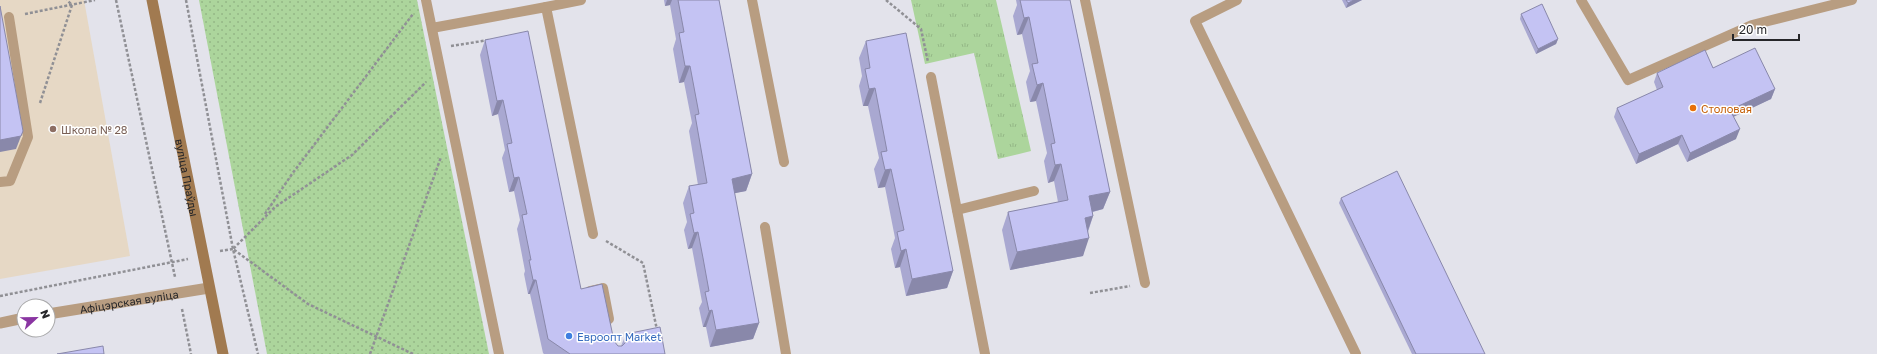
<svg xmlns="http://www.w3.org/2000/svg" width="1877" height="354" viewBox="0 0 1877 354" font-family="'Golos Text',sans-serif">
<defs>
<pattern id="grass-dots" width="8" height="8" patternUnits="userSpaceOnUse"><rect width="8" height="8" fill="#acd59c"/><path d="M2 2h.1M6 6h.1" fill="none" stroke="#94b786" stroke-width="1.8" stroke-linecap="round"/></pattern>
<pattern id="park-tufts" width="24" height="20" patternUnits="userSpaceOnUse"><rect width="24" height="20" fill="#acd59c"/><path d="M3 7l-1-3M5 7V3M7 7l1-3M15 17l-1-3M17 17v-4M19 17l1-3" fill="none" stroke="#94b786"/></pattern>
</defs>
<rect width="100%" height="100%" fill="#e3e3eb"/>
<polygon fill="#e6d8c5" points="0,0 84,0 130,256 0,279"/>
<polygon fill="url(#grass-dots)" points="199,0 417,0 489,354 267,354"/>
<polygon fill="url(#park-tufts)" points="911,0 996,0 1031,151 998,159 974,53 925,64"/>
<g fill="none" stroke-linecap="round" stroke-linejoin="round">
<g stroke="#909095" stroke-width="2.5" stroke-dasharray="3 2" stroke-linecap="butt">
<polyline points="116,0 175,277"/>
<polyline points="186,0 233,249 258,354"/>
<polyline points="886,0 921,29 928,62"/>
<polyline points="25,14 95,0"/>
<polyline points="451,46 489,40"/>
<polyline points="40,103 72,5 67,0"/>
<polyline points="265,214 292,174 413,14"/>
<polyline points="606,241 643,263 657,330"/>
<polyline points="220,251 233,249"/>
<polyline points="1090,293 1130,286"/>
<polyline points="0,296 188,259"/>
<polyline points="182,309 191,354"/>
<polyline points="31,334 46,332"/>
<polyline points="370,354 441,157"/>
<polyline points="413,354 308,304 233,249 275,207 352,155 426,82"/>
</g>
<g stroke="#b89d81" stroke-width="10">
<polyline points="426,0 499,354"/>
<polyline points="752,0 784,162"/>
<polyline points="1085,0 1145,283"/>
<polyline points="1237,0 1195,21 1356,354"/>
<polyline points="1581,0 1628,80 1752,25 1852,0"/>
<polyline points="546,7 581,0"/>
<polyline points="432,28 546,7 593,234"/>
<polyline points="931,77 985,354"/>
<polyline points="0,182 10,181 28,137 9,17"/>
<polyline points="957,210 1034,191"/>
<polyline points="765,227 786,354"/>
<polyline points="590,291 603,288 609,319"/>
</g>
<g stroke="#b89d81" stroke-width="11">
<path id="s1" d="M 48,314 L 209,288"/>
<polyline points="0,323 24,318"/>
</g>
<path stroke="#a17a50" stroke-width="11" id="s2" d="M 152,0 L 223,354"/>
</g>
<g fill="#a9a8d1">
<polygon points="664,0 719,0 752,174 746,191 734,193 759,323 753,339 710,347 706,327 703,327 699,308 702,302 692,248 688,249 684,230 687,222 683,203 689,186 698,185 689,131 692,123 684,82 679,83 673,49 676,39 670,5 665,6"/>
<polygon points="1016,0 1070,0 1110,192 1103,209 1093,212 1093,216 1088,232 1083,256 1010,270 1002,230 1008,212 1058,202 1054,181 1048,183 1044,161 1047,153 1036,101 1030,102 1026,82 1030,71 1022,34 1017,35 1013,16 1017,5"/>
<polygon points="1342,0 1362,0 1346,8"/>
<polygon points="1521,14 1558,39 1556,44 1536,54 1520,19"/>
<polygon points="485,40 581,289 614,341 618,346 621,346 626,334 665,354 544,354 543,353 530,294 528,294 524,274 525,271 517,229 520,220 514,191 509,192 502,158 505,150 498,114 492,116 480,55"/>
<polygon points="866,41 953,271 947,288 906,296 900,267 895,268 891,249 895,238 885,187 878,188 874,169 879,158 868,106 863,106 859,86 862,76 859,58"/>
<polygon points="1713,68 1775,89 1771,99 1733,116 1736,139 1687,162 1678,144 1636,164 1614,117 1617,108 1657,90 1654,82 1657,73"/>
<polygon points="1341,198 1485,354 1412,354 1339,203"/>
</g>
<g fill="#8988aa">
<polygon points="667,0 672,0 670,5 665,6"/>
<polygon points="1354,0 1362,0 1346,8 1348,3"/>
<polygon points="1029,17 1022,34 1017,35 1024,18"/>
<polygon points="1558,39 1556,44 1536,54 1538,49"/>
<polygon points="685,66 690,66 684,82 679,83"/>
<polygon points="1043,83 1036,101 1030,102 1037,85"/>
<polygon points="875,88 868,106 863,106 869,89"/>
<polygon points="1775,89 1771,99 1727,120 1730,110"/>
<polygon points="503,100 498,114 492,116 497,101"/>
<polygon points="1740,129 1736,139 1687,162 1690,153"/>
<polygon points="23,131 16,149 0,152 0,140"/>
<polygon points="1682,135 1678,144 1636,164 1639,154"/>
<polygon points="1061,164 1054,181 1048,183 1055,165"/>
<polygon points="891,169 885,187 878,188 885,170"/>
<polygon points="752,174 746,191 726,195 732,179"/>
<polygon points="519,177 514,191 509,192 514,178"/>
<polygon points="1110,192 1103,209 1083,214 1089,196"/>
<polygon points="1093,216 1087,233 1085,218"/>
<polygon points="698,232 692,248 688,249 694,233"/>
<polygon points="1089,238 1083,256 1010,270 1017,252"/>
<polygon points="906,249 900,267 895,268 901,251"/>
<polygon points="953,271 947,288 906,296 912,279"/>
<polygon points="533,280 536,280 530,294 528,294"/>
<polygon points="712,310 706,327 703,327 709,311"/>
<polygon points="759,323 753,339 710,347 716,330"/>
</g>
<g fill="#c4c3f3" stroke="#8988aa">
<polygon points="678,0 719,0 752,174 732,179 759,323 716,330 712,310 709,311 705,292 709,291 703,258 698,232 694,233 690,214 694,213 689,186 707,183 695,115 699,114 690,66 685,66 679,33 684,32"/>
<polygon points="1020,0 1070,0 1110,192 1089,196 1093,216 1085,218 1089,238 1017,252 1008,212 1068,200 1061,164 1055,165 1051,144 1055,143 1043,83 1037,85 1032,64 1038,63 1029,17 1024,18"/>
<polygon points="1346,0 1354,0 1348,3"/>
<polygon points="1542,4 1558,39 1538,49 1521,14"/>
<polygon points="0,6 23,131 21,136 0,140"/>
<polygon points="528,31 581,289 602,284 614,341 618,346 622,346 626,342 626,334 660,327 665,354 570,354 548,339 536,280 533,280 529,260 531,260 522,215 527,214 519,177 514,178 507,144 512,143 503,100 497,101 485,40"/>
<polygon points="906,33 953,271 912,279 906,249 901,251 897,232 904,230 891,169 885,170 881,152 887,151 875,88 869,89 865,69 870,68 866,41"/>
<polygon points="1755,48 1775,89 1730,110 1740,129 1690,153 1682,135 1639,154 1617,108 1663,87 1657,73 1705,50 1713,68"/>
<polygon points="1397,171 1485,354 1416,354 1341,198"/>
<polygon points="103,346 104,354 57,354"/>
</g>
<circle fill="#e8710a" stroke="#fff" stroke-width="1.5" cx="1693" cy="108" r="4"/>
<circle fill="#8d6e63" stroke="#fff" stroke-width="1.5" cx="53" cy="129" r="4"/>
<circle fill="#3f7fe0" stroke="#fff" stroke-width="1.5" cx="569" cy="336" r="4"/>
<g text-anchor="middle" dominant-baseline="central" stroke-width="3" stroke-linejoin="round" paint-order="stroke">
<g font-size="11" fill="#c56008" stroke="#fff" text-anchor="start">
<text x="1701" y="108">Столовая</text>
</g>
<g font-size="11" fill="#785e54" stroke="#fff" text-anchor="start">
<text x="61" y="129">Школа № 28</text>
</g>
<g font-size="11" fill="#262629" stroke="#fff">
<text stroke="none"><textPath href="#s2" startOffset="181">вуліца Праўды</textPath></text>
<text stroke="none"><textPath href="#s1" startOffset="82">Афіцэрская вуліца</textPath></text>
</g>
<g font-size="11" fill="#366cbe" stroke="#fff" text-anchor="start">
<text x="577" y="336">Евроопт Market</text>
</g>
</g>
<g transform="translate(36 318) rotate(68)"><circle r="19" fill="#ffffff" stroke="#a8a8a9"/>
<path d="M0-3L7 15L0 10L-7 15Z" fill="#8a35a2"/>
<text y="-6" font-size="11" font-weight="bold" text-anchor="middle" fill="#262629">N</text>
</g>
<path d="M1733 34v6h66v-6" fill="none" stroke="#262629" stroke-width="2"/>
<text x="1739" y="34" font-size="12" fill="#262629" stroke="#ffffff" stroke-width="3" paint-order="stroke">20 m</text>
</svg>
